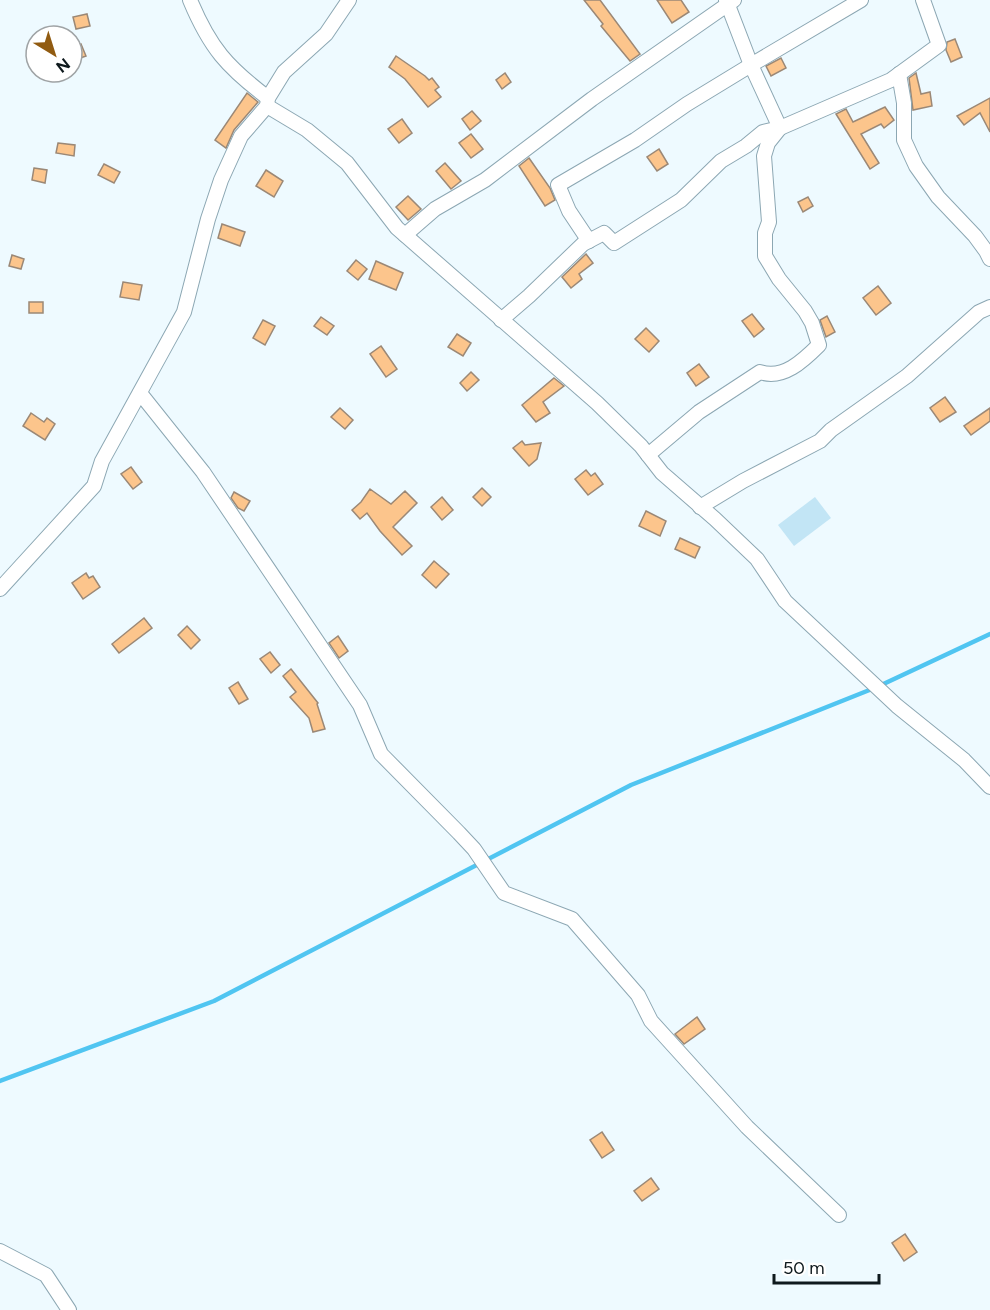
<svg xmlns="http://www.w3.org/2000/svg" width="990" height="1310" viewBox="0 0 990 1310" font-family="Figtree,sans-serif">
<rect width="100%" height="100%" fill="#eefaff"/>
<polygon fill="#c2e5f5" points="815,497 831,518 794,546 778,525"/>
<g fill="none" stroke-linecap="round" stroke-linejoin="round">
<polyline stroke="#50c5f1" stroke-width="4.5" points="0,1081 214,1001 631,785 877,687 990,634"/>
</g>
<g fill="#fcc58c" stroke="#9b8876" stroke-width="1.5">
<polygon points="584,0 600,0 640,54 630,61 601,26 603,24"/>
<polygon points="657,0 681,0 689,12 672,23"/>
<polygon points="87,14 90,26 76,29 73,17"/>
<polygon points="955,39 962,57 951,62 946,50 947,42"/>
<polygon points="81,44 86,56 72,61 72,48"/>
<polygon points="396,56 425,76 429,80 432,78 439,87 435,90 441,97 428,107 405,79 389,67"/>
<polygon points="781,58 786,68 771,76 766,66"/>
<polygon points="505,73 511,82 502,89 496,80"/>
<polygon points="916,73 921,94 930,92 932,106 913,110 909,78"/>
<polygon points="247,93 258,102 234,130 226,148 215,140"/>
<polygon points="990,98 990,132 980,113 964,125 957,116"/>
<polygon points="885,107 894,120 884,128 881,124 861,134 879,163 870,169 836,114 846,109 853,122"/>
<polygon points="472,111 481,121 470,130 462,119"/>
<polygon points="402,119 412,133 399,143 388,129"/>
<polygon points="471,134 483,149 471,158 459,143"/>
<polygon points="58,143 75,145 74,156 56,153"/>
<polygon points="659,149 668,164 657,171 647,157"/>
<polygon points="529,158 550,188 555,200 545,206 519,166"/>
<polygon points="445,163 461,181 451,189 436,171"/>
<polygon points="104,164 120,172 114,183 98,175"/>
<polygon points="34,168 47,170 45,183 32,180"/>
<polygon points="266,170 283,181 274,197 256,186"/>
<polygon points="408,196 421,209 408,220 396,207"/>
<polygon points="808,197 813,206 803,212 798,202"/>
<polygon points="222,224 245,232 240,246 218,238"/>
<polygon points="586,254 593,263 579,274 582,279 571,288 562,277"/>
<polygon points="12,255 24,259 21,269 9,266"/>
<polygon points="356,260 367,269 358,280 347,271"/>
<polygon points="376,261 403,273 396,290 369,279"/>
<polygon points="123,282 142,285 139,300 120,297"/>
<polygon points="878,286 891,303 876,315 863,298"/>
<rect x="29" y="302" width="14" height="11"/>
<polygon points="752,314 764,329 754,337 742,321"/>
<polygon points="827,316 835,332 826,337 820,320"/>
<polygon points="321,317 334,326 327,335 314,326"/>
<polygon points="263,320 275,326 265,345 253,338"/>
<polygon points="646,328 659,341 649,352 635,339"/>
<polygon points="457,334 471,343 463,356 448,347"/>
<polygon points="381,346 397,369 386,377 370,354"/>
<polygon points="699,364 709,377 696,386 687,373"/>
<polygon points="471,372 479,380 467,391 460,383"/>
<polygon points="554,378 564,386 543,402 550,413 536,422 522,405"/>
<polygon points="945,397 956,412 940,422 930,408"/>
<polygon points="340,408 353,420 345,429 331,417"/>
<polygon points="990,408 990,421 971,435 964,426"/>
<polygon points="31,413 44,422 47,418 55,424 45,440 23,426"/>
<polygon points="522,441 525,445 541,443 537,459 529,466 513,448"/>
<polygon points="131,467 142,482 133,489 121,474"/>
<polygon points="586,470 591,476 595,473 603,484 588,495 575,479"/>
<polygon points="482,488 491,497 482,506 473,497"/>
<polygon points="370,489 391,504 405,491 417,503 393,527 412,546 402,555 380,531 367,513 360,519 352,510 361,502"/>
<polygon points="234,492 250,501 244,511 238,508 231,498"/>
<polygon points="442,497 453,510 442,520 431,507"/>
<polygon points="646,511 666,521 660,536 639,526"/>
<polygon points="680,538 700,547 695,558 675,549"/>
<polygon points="434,561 449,574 436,588 422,575"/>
<polygon points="86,573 89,578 93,576 100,587 83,599 72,583"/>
<polygon points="144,618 152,628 119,653 112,644"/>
<polygon points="187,626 200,640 191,649 178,635"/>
<polygon points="338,636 348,651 339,658 329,643"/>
<polygon points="270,652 280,665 271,673 260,659"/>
<polygon points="291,669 318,703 317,704 325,729 313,732 309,718 290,697 296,692 283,676"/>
<polygon points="238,682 248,699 239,704 229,688"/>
<polygon points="697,1017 705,1029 684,1044 675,1034"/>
<polygon points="602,1132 614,1150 602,1158 590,1140"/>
<polygon points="651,1178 659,1189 642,1201 634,1191"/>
<polygon points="905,1234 917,1252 904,1261 892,1243"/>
</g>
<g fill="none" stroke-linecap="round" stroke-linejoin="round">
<defs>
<g id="minor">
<path d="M 190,0 C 210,48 227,67 268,98"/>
<polyline points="899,74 904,103 904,140 916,166 938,197 975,236 986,251 990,259"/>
<polyline points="267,106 307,130 347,163 397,228 597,403 641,446 662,473 715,519 757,559 785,601 897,706 964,760 990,787"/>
<polyline points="405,235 435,209 485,180 592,99 734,0"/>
<polyline points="589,241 569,211 558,185 635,140 687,104 751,65 861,0"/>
<polyline points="501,320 529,296 583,244 604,233 614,243 681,200 721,161 746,146 763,132 780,128 891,80 939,45 923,0"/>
<polyline points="140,393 203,472 360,705 381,754 459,833 474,849 504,893 572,919 638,995 651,1021 747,1127 839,1215"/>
<path d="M 648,455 L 699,412 L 760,372 C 783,380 803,361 819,345 L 812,323 L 805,311 L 779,279 L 765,256 L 765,233 L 769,222 L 764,156 L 768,143 L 780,128 L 751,65 L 726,0"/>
<polyline points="700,507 743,481 820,441 831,430 907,376 979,312 990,307"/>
<polyline points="0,589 94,486 102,461 184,312 208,219 221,180 241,136 267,106 268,98 284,72 326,34 349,0"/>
<polyline points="0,1251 46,1275 69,1310"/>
</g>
</defs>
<use href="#minor" stroke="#8ca7b3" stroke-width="16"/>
<use href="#minor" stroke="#fff" stroke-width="14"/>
</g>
<g transform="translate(54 54) rotate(142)"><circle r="28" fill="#ffffff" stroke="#9fa3a5" stroke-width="1.5"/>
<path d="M0-4.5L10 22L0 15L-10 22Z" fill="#915b11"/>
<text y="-9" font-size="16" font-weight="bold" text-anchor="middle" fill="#0e191d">N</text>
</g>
<path d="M774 1274v9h105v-9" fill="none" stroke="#0e191d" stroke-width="3"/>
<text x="783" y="1274" font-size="18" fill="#0e191d" stroke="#ffffff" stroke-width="4.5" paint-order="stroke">50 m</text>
</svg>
